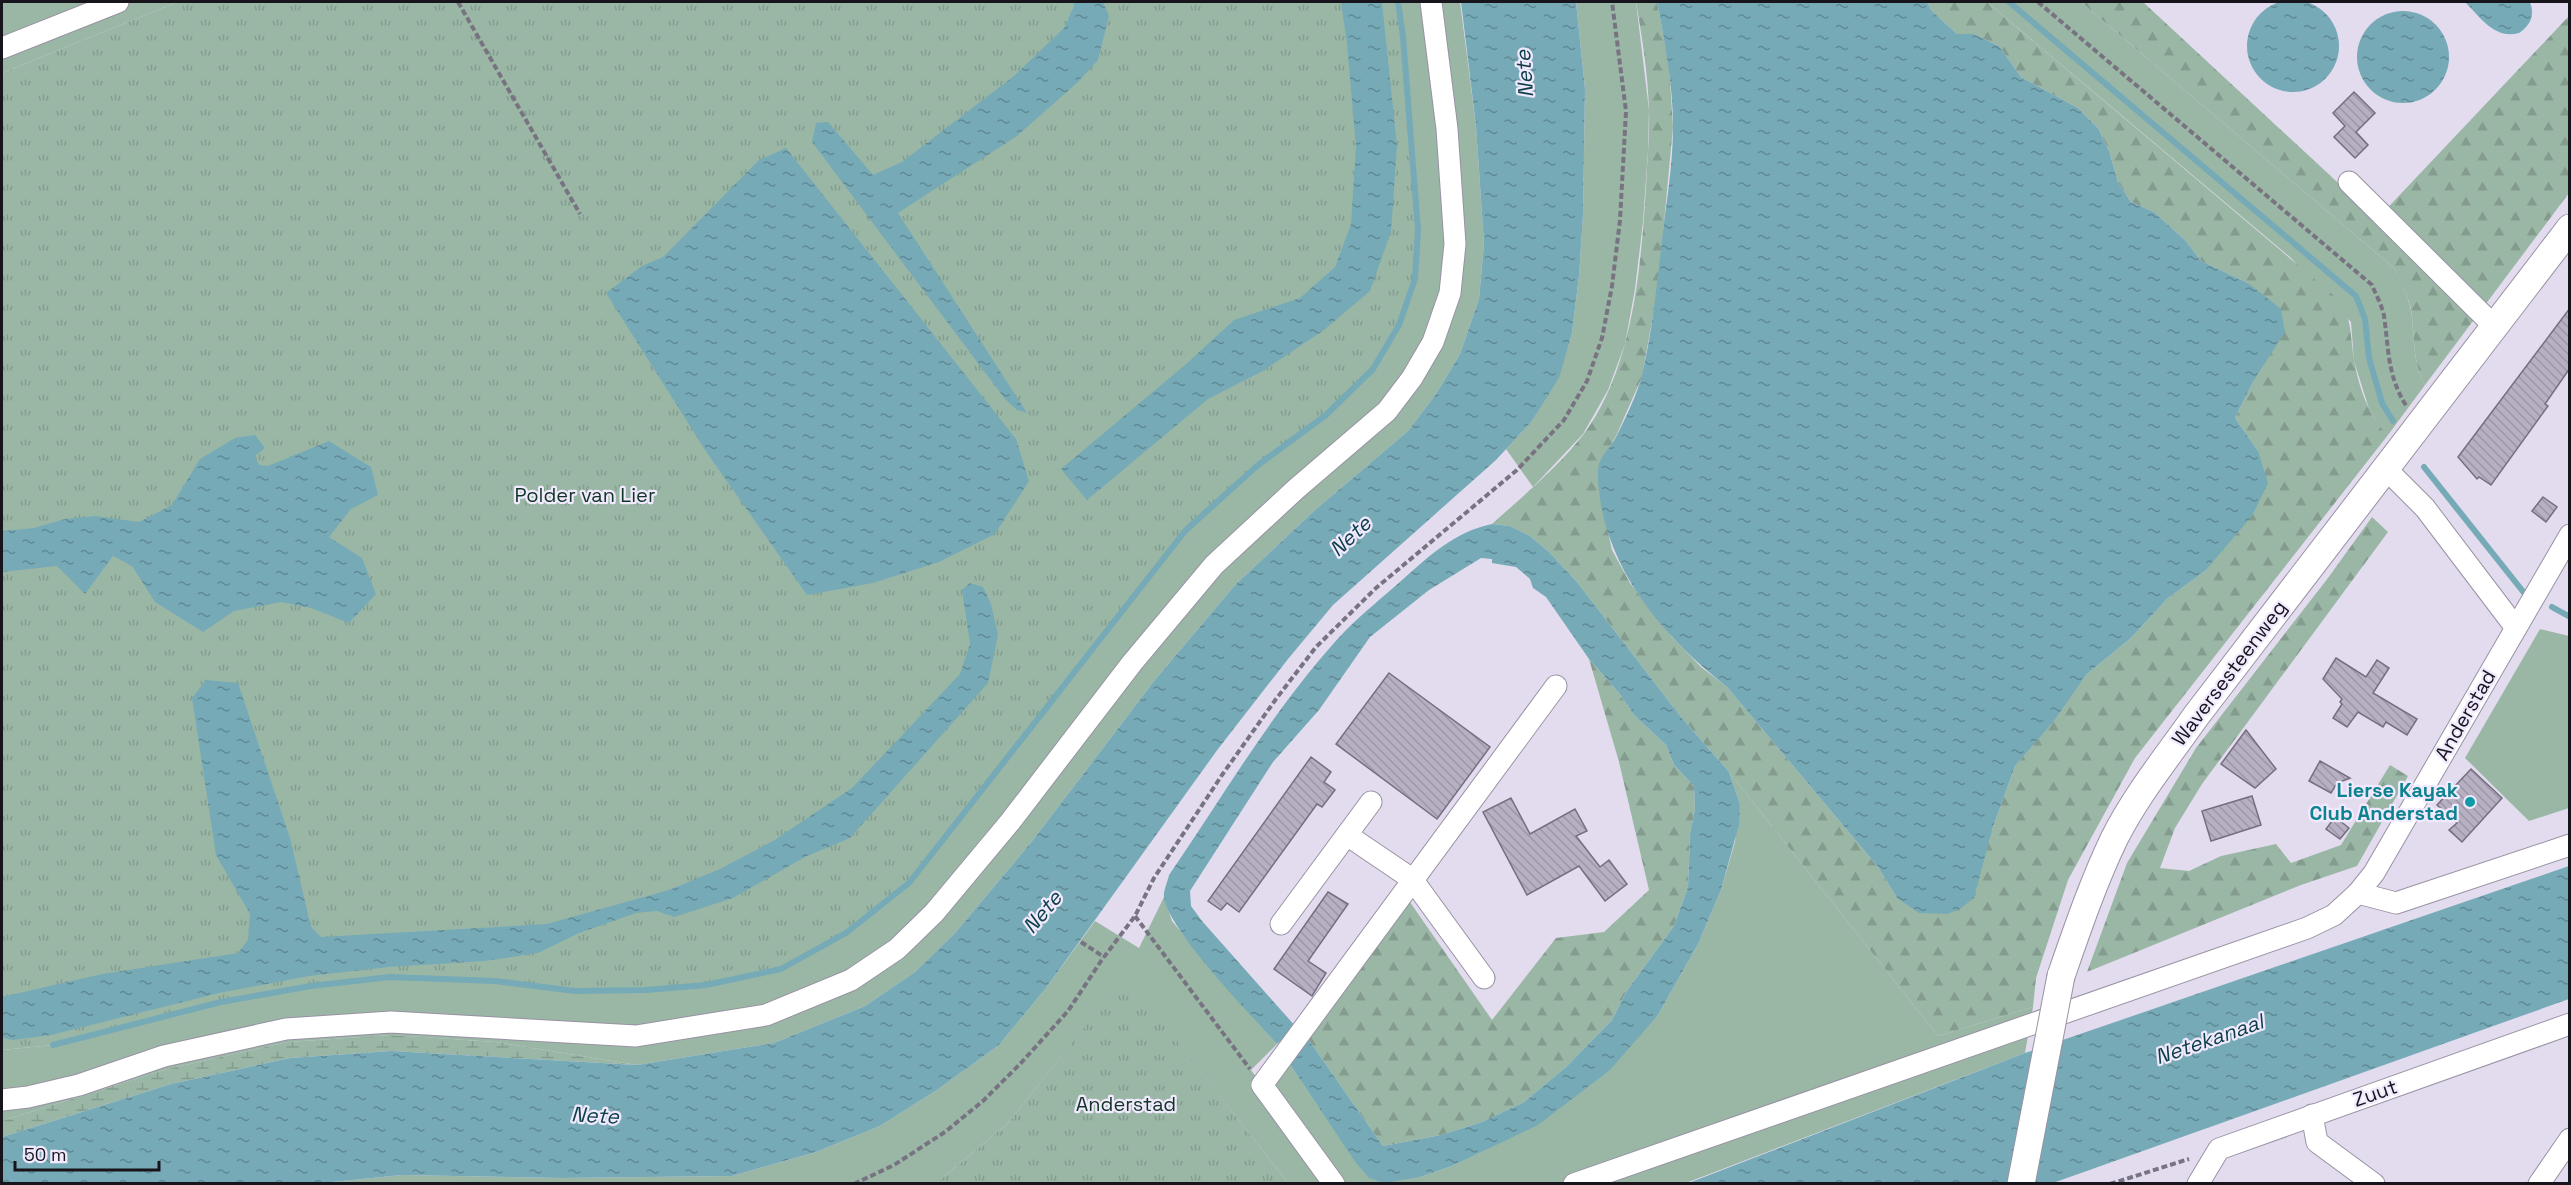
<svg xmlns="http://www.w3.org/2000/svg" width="2571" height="1185" viewBox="0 0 2571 1185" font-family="'Space Grotesk',sans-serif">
<defs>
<pattern id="forest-firs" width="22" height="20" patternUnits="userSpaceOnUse" patternTransform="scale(1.5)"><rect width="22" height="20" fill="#9ab7a6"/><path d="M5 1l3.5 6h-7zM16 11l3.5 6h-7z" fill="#849c8e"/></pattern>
<pattern id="wetland-marsh" width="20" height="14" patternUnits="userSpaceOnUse" patternTransform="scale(1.5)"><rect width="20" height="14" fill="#9ab7a6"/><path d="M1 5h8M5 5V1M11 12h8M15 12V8" fill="none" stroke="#849c8e"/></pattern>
<pattern id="park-tufts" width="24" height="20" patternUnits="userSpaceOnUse" patternTransform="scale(1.5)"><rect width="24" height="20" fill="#9ab7a6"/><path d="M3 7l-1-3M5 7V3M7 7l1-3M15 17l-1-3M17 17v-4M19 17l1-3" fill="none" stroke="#849c8e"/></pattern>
<pattern id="water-ripples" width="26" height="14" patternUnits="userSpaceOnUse" patternTransform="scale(1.5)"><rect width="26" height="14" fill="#76aab7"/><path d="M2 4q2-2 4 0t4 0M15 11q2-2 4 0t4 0" fill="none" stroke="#608994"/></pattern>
<pattern id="building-back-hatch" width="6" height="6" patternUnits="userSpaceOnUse" patternTransform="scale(1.5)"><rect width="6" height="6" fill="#b7b0c3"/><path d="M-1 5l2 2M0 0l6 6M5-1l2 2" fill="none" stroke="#9d96a7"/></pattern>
</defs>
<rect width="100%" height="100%" fill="#e3dcef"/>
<g fill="#9ab7a6">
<polygon points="2,2 177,2 2,73"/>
<polygon points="1399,2 1460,2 1476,126 1484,244 1479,299 1460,354 1436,394 1408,431 1315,510 1235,585 1154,681 1033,840 955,933 915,972 865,1006 774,1043 637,1065 496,1042 391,1035 288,1042 167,1069 2,1121 2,1050 53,1045 221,1002 311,986 390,977 495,981 575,991 646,990 706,985 781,969 909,883 1185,531 1258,465 1326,415 1373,369 1399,325 1415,279 1418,230"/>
<polygon points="1576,2 1636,2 1649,110 1648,151 1643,222 1635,289 1625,344 1608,390 1583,434 1533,487 1506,449 1532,421 1558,378 1572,333 1579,276 1583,215 1585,89"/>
<path d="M 1987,2 L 2081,2 L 2395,269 C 2401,282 2408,296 2411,310 C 2415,335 2412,362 2425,385 L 2388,435 L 2380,428 L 2369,409 L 2354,361 L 2351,322 L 2291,258 Z"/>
<polygon points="2540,629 2569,636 2569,808 2529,821 2465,758"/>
<polygon points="1729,772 1938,1036 2033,1007 2025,1053 1686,1183 1288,1183 1126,976 1008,1123 936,1183 312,1184 402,1175 562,1178 732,1176 816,1152 880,1126 937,1090 999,1045 1046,988 1095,921 1139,948 1164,897 1172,921 1222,982 1277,1044 1251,1070 1269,1094 1287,1060 1318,1106 1420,1177 1452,1166 1489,1148 1658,1015 1698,944 1721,890 1735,842 1740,804"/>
</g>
<g fill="url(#forest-firs)">
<path d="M 1636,2 L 1657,2 L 1669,65 L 1673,127 L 1658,287 L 1642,377 L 1616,436 L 1599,465 L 1599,490 L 1612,550 L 1630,583 L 1672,637 L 1701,667 L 1727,687 L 1878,867 L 1897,898 L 1992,830 L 2015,766 L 2053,721 L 2087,674 L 2131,638 L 2167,599 L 2205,571 L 2258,451 L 2235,418 L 2254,380 L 2248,283 L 2201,261 L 2186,241 L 2154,212 L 2131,202 L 2118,182 L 2109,151 L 2098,128 L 2078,108 L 2021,77 L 1999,46 L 1974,34 L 1957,34 L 1931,10 L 1927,2 L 1987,2 L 2344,304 C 2351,323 2351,340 2354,359 C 2358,385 2369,418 2388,435 L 2135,758 L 2068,880 L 2036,978 L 2033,1007 L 1938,1036 L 1729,772 L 1681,717 L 1577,582 L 1549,552 L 1530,536 L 1510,526 L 1492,524 C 1523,496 1557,468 1583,435 C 1633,369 1641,267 1646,187 C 1647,161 1650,135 1649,110 C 1648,74 1642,37 1636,2 Z"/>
<path d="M 2081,2 L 2143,2 L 2377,219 L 2569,16 L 2569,193 L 2425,385 C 2412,362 2415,335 2411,309 C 2408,296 2400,282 2395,269 Z"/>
<polygon points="2372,517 2388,532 2202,784 2175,828 2160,868 2189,871 2221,856 2276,844 2291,863 2341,845 2390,765 2408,776 2357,866 2301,885 2087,972 2127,863 2196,748 2328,578"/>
<polygon points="1589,659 1619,693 1634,715 1666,745 1674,765 1694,786 1695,809 1690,834 1688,887 1674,926 1626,992 1612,1020 1566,1067 1524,1102 1482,1122 1441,1135 1383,1146 1308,1039 1405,895 1492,1020 1556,938 1604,932 1649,890 1619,762"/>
</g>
<polygon fill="url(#wetland-marsh)" points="391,1035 496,1042 637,1065 391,1051 290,1058 171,1084 2,1137 2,1121 167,1069 288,1042"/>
<g fill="url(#park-tufts)">
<polygon points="177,2 1399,2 1418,230 1415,279 1399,325 1373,369 1326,415 1258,465 1185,531 909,883 846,933 781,969 706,985 646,990 575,991 495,981 390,977 311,986 221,1002 53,1045 2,1050 2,73"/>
<polygon points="1126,975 1288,1183 936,1183 1008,1123"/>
</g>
<g fill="url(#water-ripples)">
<circle cx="2293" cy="46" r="46"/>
<polygon points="1073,2 1103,2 1109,16 1098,60 1078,82 1017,136 898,213 1027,413 1017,410 1005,399 812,142 816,123 828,122 873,175 902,162 1014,76 1064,28 1074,6"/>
<polygon points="1341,2 1382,2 1397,146 1391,232 1370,291 1324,330 1263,371 1208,399 1087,500 1061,469 1185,365 1234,320 1300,298 1335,267 1351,224 1356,146 1347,44"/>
<polygon points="1461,2 1576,2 1585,89 1583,215 1579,276 1572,333 1559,378 1532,421 1496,460 1333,605 1288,659 1218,749 1046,988 999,1045 937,1090 880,1126 816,1152 732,1176 562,1178 402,1175 312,1184 2,1183 2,1137 171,1084 290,1058 391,1051 637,1065 774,1043 865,1006 915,972 955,933 1033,840 1154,681 1235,585 1315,510 1408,431 1436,394 1460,354 1479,299 1484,244 1476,126"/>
<path d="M 1657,2 L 1927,2 L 1931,10 L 1957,34 L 1974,34 L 1999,46 L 2021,77 L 2078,108 L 2098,128 L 2109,151 L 2118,182 L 2131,202 L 2154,212 L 2186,241 L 2201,261 L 2248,283 L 2281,309 L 2285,332 L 2254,380 L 2235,418 L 2258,451 L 2268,483 L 2252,516 L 2205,571 L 2167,599 L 2131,638 L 2087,674 L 2053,722 L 2015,766 L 1992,830 L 1974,898 L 1960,909 L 1947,914 L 1919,913 L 1897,898 L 1878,867 L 1727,687 C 1665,638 1608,573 1599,491 C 1598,484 1597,471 1599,464 C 1602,455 1611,446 1616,437 C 1625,419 1637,395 1642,375 C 1652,333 1656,291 1661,249 C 1665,209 1673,168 1673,127 C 1673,85 1665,43 1657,2 Z"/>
<path d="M 2465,2 L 2530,2 C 2535,15 2531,25 2519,33 C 2495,40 2480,17 2465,2 Z"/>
<circle cx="2403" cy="57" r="46"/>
<polygon points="786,148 1016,439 1029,481 995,534 939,562 873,583 807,595 707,453 606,293 642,266 663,257 759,160"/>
<polygon points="255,435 265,448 255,456 259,465 268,466 329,441 371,467 378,495 351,509 329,537 362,558 376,594 349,623 311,608 281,602 234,611 203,632 155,602 132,566 113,556 85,594 57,566 2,572 2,531 34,528 65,519 95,516 139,522 172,505 200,459 235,438"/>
<path d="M 1492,524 L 1510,526 L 1530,536 L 1549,552 L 1577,582 L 1681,717 L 1729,772 L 1740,804 L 1739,825 L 1721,890 L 1698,944 L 1658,1015 L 1610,1070 L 1538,1125 L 1452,1166 L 1420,1177 L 1384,1183 L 1369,1178 L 1356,1163 L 1287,1060 L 1308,1039 L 1383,1146 L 1441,1135 L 1482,1122 L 1524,1102 L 1566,1067 L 1612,1020 L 1626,992 L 1674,926 L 1688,887 L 1690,834 L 1695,809 L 1694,786 L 1674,765 L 1666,745 L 1634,715 L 1619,693 L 1589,659 L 1546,597 L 1533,588 L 1530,579 L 1516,567 L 1492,563 L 1492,559 L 1481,558 L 1429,590 L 1370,637 L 1319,710 L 1273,762 L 1190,891 L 1191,906 L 1202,921 L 1296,1027 L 1277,1044 C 1253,1017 1167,929 1164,897 C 1163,891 1168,881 1169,875 C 1226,792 1277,703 1346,630 C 1363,613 1383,597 1401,581 C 1429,556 1454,532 1492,524 Z"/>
<polygon points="970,583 983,587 991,604 998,635 988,683 850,838 805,857 733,898 674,917 657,911 636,913 579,933 538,953 485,961 389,967 309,976 219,993 51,1035 13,1040 2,1038 2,997 102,974 238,953 248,940 250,914 216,855 192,698 206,680 238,683 290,838 311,927 321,937 547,924 669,890 720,869 773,841 852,788 960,674 970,644 962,590"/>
<polygon points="2569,866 2569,999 2053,1183 1686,1184 2025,1053"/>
</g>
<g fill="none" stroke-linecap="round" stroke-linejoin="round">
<g stroke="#76aab7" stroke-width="6">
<polyline points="2009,2 2356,296 2365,319 2369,358 2382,403 2393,421"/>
<polyline points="2424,467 2525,594"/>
<polyline points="2552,607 2570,617"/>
<polyline points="53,1045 221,1002 311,986 390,977 495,981 575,991 646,990 706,985 781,969 846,933 909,883 1185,531 1258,465 1326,415 1373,369 1399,325 1415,279 1418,230 1403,37 1398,2"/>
</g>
</g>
<g fill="url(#building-back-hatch)" stroke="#746e7f" stroke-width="1.5">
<polygon points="2354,92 2375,113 2356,132 2368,145 2355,158 2334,137 2345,126 2333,113"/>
<polygon points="2570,308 2570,368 2545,404 2548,406 2491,485 2479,477 2477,479 2458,457"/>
<polygon points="2543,497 2557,507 2546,522 2532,511"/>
<polygon points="2336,658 2366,677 2377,660 2389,668 2373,693 2417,719 2407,735 2386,722 2383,727 2358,712 2347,727 2333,718 2342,704 2340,702 2342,699 2323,679"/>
<polygon points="1389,673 1490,747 1437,819 1336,744"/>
<polygon points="2246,730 2276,769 2255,788 2221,764"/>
<polygon points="1311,757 1331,772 1324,782 1335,790 1322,807 1317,804 1239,912 1227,903 1221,910 1208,901"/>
<polygon points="2320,761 2350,778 2337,783 2331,793 2309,781"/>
<polygon points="2471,769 2502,798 2462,842 2449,830 2457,823 2437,805"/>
<polygon points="2252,796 2261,825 2211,841 2202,811"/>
<polygon points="1511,798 1530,834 1575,809 1587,831 1576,836 1600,867 1609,860 1627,884 1605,901 1579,866 1527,895 1483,812"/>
<polygon points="2335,817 2349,828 2340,839 2326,829"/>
<polygon points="1328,892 1348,904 1308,961 1326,973 1312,996 1274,969"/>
</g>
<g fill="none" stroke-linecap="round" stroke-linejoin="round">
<defs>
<g id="minor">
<polyline points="2,48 118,2"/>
<polyline points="2349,182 2494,326"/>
<polyline points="2385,468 2425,508 2516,628"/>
<polyline points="1347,835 1412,879 1484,978"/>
<polyline points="2358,893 2396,903 2570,845"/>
<polyline points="1281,924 1371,802"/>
<polyline points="2,1100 28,1097 79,1085 164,1056 286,1029 391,1022 636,1036 766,1015 851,980 897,949 934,913 1010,822 1132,663 1214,565 1296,489 1387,411 1412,378 1433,342 1450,293 1455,244 1447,129 1431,2"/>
<polyline points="2312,1115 2317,1142 2374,1184"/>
<polyline points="1334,1184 1262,1085 1556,686"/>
<polyline points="1574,1184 2307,928 2334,915 2358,893 2374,873 2570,535"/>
<polyline points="2198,1184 2219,1149 2570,1024"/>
<polyline points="2539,1184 2570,1139"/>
</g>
<path id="major" d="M 2061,976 C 2077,930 2093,883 2114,839 C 2136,795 2168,756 2196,716 L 2570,228"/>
</defs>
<use href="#minor" stroke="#9892a3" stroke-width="23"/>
<use href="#major" stroke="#9892a3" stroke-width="29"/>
<g stroke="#787380" stroke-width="4" stroke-dasharray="6 3" stroke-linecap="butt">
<polyline points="458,2 580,214"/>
<path d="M 2038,2 L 2372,285 C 2376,295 2382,305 2384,316 C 2389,350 2387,376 2407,407"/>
<polyline points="1135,916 1250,1069"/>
<polyline points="1081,942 1104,957"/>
<polyline points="854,1184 894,1165 945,1132 983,1101 1021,1063 1068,1011 1101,961 1135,916 1154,878 1222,775 1276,699 1316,647 1376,588 1517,470 1564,420 1587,381 1602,338 1612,286 1620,220 1626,111 1612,2"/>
<polyline points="2110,1184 2189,1159"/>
</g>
<use href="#minor" stroke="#fff" stroke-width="21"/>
<use href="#major" stroke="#fff" stroke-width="27"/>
<defs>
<polyline id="major-bridge" points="2021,1184 2061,976"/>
</defs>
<use href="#major-bridge" stroke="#9892a3" stroke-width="29" stroke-linecap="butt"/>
<use href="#major-bridge" stroke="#fff" stroke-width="27"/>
</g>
<circle fill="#0f9aa8" stroke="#f1e9fd" stroke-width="2" cx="2470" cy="802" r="6"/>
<g text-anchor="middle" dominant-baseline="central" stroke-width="4.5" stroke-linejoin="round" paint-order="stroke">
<g font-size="20" fill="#103524" stroke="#f1e9fd">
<text x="585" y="495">Polder van Lier</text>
<text x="1126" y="1104">Anderstad</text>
</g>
<g font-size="20" fill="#17141b" stroke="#f1e9fd">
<text transform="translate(2229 673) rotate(-53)">Waversesteenweg</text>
<text transform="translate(2465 715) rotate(-60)">Anderstad</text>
<text transform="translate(2375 1093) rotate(-19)">Zuut</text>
</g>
<g font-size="20" font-weight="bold" fill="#0d838f" stroke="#f1e9fd" text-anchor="end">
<text x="2458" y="790">Lierse Kayak<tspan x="2458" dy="23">Club Anderstad</tspan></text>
</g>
<g font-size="21" font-style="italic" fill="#0c3e48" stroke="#f1e9fd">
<text transform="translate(1524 74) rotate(-94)">Nete</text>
<text transform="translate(1350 536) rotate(-43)">Nete</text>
<text transform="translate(1042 912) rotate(-50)">Nete</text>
<text transform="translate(2209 1039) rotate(-19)">Netekanaal</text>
<text transform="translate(595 1115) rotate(3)">Nete</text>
</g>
</g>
<rect width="2571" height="1185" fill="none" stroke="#17141b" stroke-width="6"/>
<path d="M15 1161v9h144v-9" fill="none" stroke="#17141b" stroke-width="3"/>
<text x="24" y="1161" font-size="18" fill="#17141b" stroke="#f1e9fd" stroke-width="4.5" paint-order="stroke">50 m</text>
</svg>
